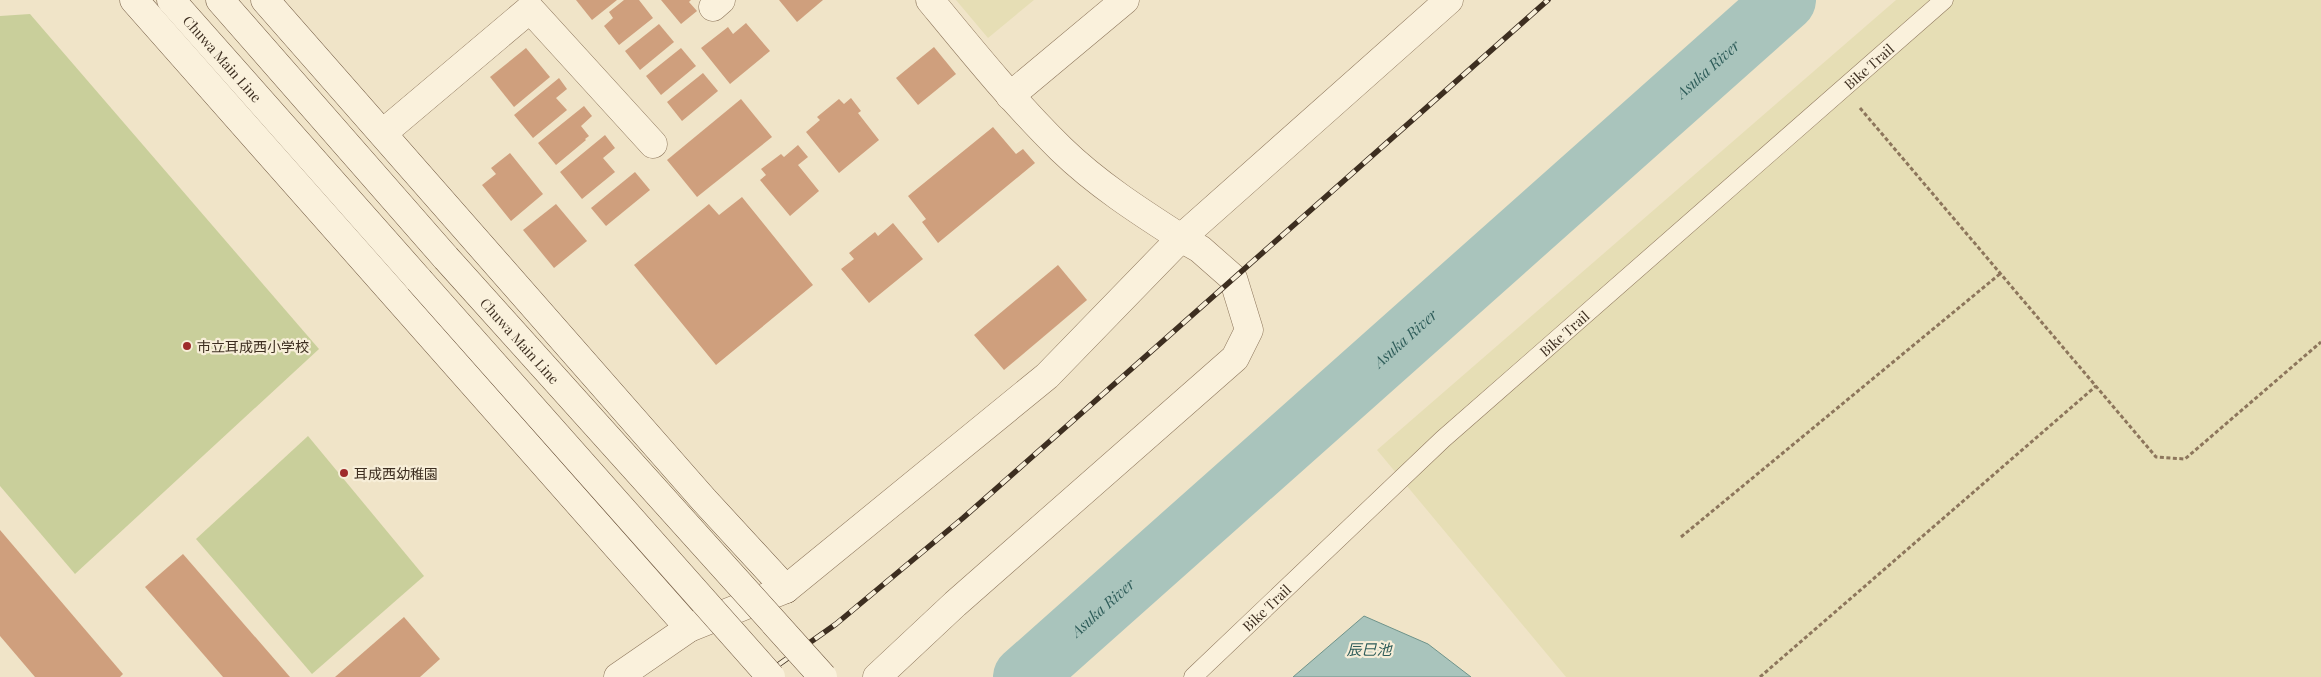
<svg xmlns="http://www.w3.org/2000/svg" width="2321" height="677" viewBox="0 0 2321 677" font-family="'Playfair Display','Noto Sans JP',serif">
<rect width="100%" height="100%" fill="#f0e4c8"/>
<g fill="#e6deb5">
<polygon points="956,0 1034,0 988,38"/>
<polygon points="1896,0 2321,0 2321,677 1566,677 1377,450"/>
</g>
<g fill="#c9cf9b">
<polygon points="30,14 319,349 75,574 0,486 0,16"/>
<polygon points="308,436 424,576 312,674 196,539"/>
</g>
<polygon fill="#a9c4bc" stroke="#6f938a" points="1364,616 1428,644 1471,677 1293,677"/>
<g fill="none" stroke-linecap="round" stroke-linejoin="round">
<path stroke="#a9c4bc" stroke-width="62" id="s1" d="M 1024,677 L 1785,0"/>
</g>
<g fill="#cf9f7d">
<polygon points="576,0 617,0 592,20"/>
<polygon points="624,0 639,0 653,18 619,45 604,26 613,18 609,12"/>
<polygon points="661,0 691,0 689,2 697,11 681,24"/>
<polygon points="779,0 823,0 797,22"/>
<polygon points="746,23 770,51 730,84 701,48 728,27 733,34"/>
<polygon points="659,24 674,42 640,70 625,51"/>
<polygon points="934,47 956,74 918,105 896,78"/>
<polygon points="526,48 550,77 514,107 490,77"/>
<polygon points="681,48 696,66 661,95 646,76"/>
<polygon points="703,73 718,91 682,121 667,102"/>
<polygon points="559,78 567,89 556,98 567,110 533,138 514,115"/>
<polygon points="851,98 861,111 858,113 879,140 839,173 806,132 820,120 817,117 839,99 844,104"/>
<polygon points="741,99 772,137 697,197 667,160"/>
<polygon points="584,106 592,116 581,126 589,136 585,139 586,140 556,165 538,143"/>
<polygon points="993,127 1016,154 1023,149 1035,163 938,243 922,222 926,219 908,196"/>
<polygon points="605,135 615,148 603,158 615,172 582,199 560,172"/>
<polygon points="798,145 808,157 798,165 819,191 790,216 760,180 766,175 761,169 781,154 784,157"/>
<polygon points="510,153 543,194 511,221 482,185 496,174 491,168"/>
<polygon points="635,172 650,190 606,226 591,208"/>
<polygon points="742,197 813,285 716,365 634,265 709,204 719,215"/>
<polygon points="556,204 587,241 554,268 523,230"/>
<polygon points="893,223 923,259 869,303 841,269 854,259 849,253 875,232 878,236"/>
<polygon points="1058,265 1087,300 1004,370 974,335"/>
<polygon points="0,530 123,674 120,677 35,677 0,636"/>
<polygon points="183,554 290,677 223,677 145,587"/>
<polygon points="404,617 440,659 420,677 335,677"/>
</g>
<g fill="none" stroke-linecap="round" stroke-linejoin="round">
<defs>
<g id="lane">
<path id="s2" d="M 1193,677 L 1443,439 L 1944,0"/>
</g>
<g id="street">
<polyline points="713,7 721,0"/>
<polyline points="1010,96 1125,0"/>
<polyline points="383,133 530,9 653,144"/>
<path d="M 618,677 L 689,628 L 786,589 L 1047,376 L 1181,238 C 1139,211 1097,184 1061,149 C 1014,103 972,51 930,0"/>
<polyline points="877,677 955,604 1235,358 1249,330 1233,278 1200,249 1181,238 1449,0"/>
</g>
<g id="secondary">
<polyline points="134,0 689,628"/>
<path id="s3" d="M 171,0 L 419,280"/>
<polyline points="220,0 446,258"/>
<polyline points="265,0 704,500 786,589"/>
</g>
</defs>
<use href="#lane" stroke="#8d765c" stroke-width="19"/>
<use href="#street" stroke="#8d765c" stroke-width="29"/>
<use href="#secondary" stroke="#6f573f" stroke-width="29"/>
<g stroke="#8d765c" stroke-width="3" stroke-dasharray="4 2.5" stroke-linecap="butt">
<polyline points="1860,108 2156,457 2185,459 2321,342"/>
<polyline points="1681,537 2001,273"/>
<polyline points="1760,677 2096,386"/>
</g>
<use href="#lane" stroke="#faf1dc" stroke-width="18"/>
<use href="#street" stroke="#faf1dc" stroke-width="28"/>
<use href="#secondary" stroke="#faf1dc" stroke-width="28"/>
<defs>
<polyline id="rail" points="761,677 836,624 963,518 1548,0"/>
</defs>
<use href="#rail" stroke="#3d2e20" stroke-width="5.5"/>
<use href="#rail" stroke="#f7eed8" stroke-width="4" stroke-dasharray="11" stroke-linecap="butt"/>
<defs>
<g id="secondary-bridge">
<path id="s4" d="M 446,258 L 823,677"/>
<polyline points="419,280 771,677"/>
</g>
</defs>
<use href="#secondary-bridge" stroke="#6f573f" stroke-width="29" stroke-linecap="butt"/>
<use href="#secondary-bridge" stroke="#faf1dc" stroke-width="28"/>
</g>
<g fill="#9e2a2b" stroke="#f7eed8" stroke-width="2">
<circle cx="187" cy="346" r="5"/>
<circle cx="344" cy="473" r="5"/>
</g>
<g text-anchor="middle" dominant-baseline="central" stroke-width="4.5" stroke-linejoin="round" paint-order="stroke">
<g font-size="14" fill="#3d2e20" stroke="#f7eed8">
<text stroke="none"><textPath href="#s3" startOffset="78">Chuwa Main Line</textPath></text>
<text stroke="none"><textPath href="#s2" startOffset="911">Bike Trail</textPath></text>
<text stroke="none"><textPath href="#s2" startOffset="506">Bike Trail</textPath></text>
<text stroke="none"><textPath href="#s4" startOffset="111">Chuwa Main Line</textPath></text>
<text stroke="none"><textPath href="#s2" startOffset="101">Bike Trail</textPath></text>
</g>
<g font-size="14" fill="#3d2e20" stroke="#f7eed8" text-anchor="start">
<text x="197" y="346">市立耳成西小学校</text>
<text x="354" y="473">耳成西幼稚園</text>
</g>
<g font-size="15" font-style="italic" fill="#2f5d5a" stroke="#f7eed8">
<text stroke="none"><textPath href="#s1" startOffset="915">Asuka River</textPath></text>
<text stroke="none"><textPath href="#s1" startOffset="510">Asuka River</textPath></text>
<text stroke="none"><textPath href="#s1" startOffset="105">Asuka River</textPath></text>
<text x="1369" y="649">辰巳池</text>
</g>
</g>
</svg>
